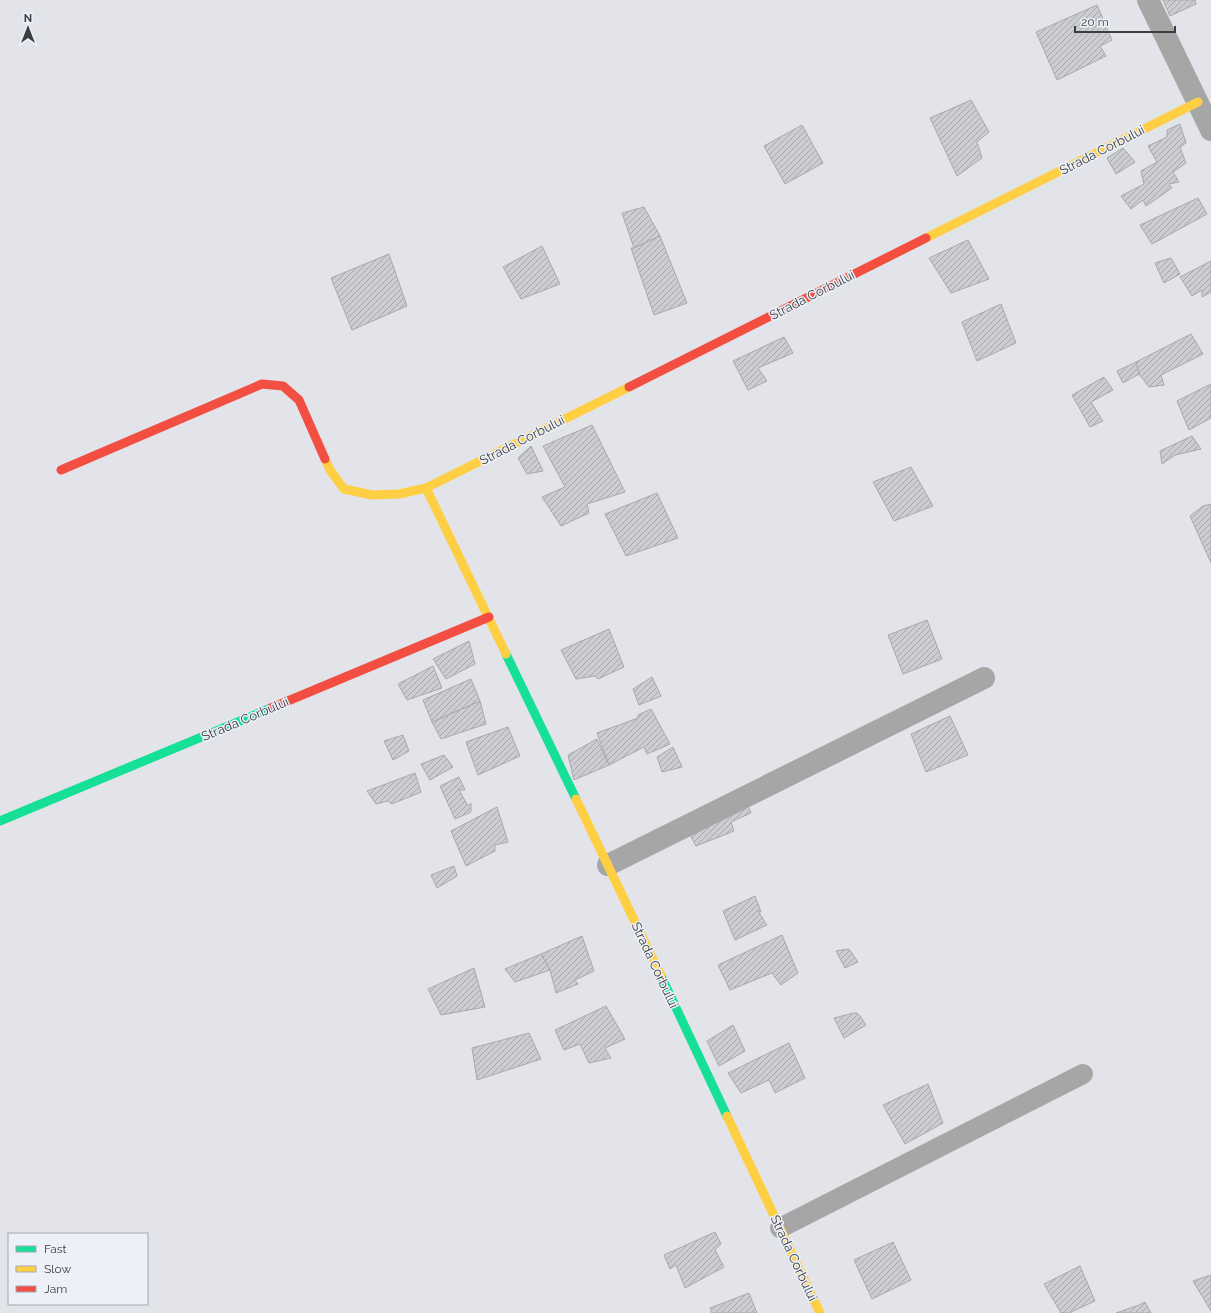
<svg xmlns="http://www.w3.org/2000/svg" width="1211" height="1313" viewBox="0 0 1211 1313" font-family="Raleway,sans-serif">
<defs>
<pattern id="building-hatch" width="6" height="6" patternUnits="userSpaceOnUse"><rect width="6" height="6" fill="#cccdd1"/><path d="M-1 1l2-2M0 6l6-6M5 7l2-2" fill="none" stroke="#a7a8ab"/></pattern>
</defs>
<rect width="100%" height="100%" fill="#e2e4e9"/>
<g fill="url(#building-hatch)" stroke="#a8a9ac">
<polygon points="1163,0 1195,0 1196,4 1170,16"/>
<polygon points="1097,5 1112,40 1100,46 1106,56 1057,80 1036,32"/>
<polygon points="971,100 989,132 977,142 982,158 957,176 930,118"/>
<polygon points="1180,124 1186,143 1180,147 1186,163 1173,172 1179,182 1169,184 1172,188 1146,206 1143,200 1131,209 1121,196 1144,184 1141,171 1157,162 1148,146 1167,137 1167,130"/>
<polygon points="802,125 823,163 785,184 764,146"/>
<polygon points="1123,148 1135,162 1116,174 1107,158"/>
<polygon points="1198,198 1207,214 1152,244 1140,225"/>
<polygon points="644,207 660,236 634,248 622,213"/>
<polygon points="660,236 687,303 654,315 631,248 634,248"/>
<polygon points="968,240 989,279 951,293 929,258"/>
<polygon points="542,246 560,284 521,299 503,267"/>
<polygon points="389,254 407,306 352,330 331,278"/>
<polygon points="1171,258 1180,274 1164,283 1155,263"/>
<polygon points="1211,261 1211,292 1202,297 1202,290 1192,296 1180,277"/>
<polygon points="1001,304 1016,343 977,361 962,322"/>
<polygon points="1191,334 1203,354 1161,375 1164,385 1149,387 1139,374 1136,362"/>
<polygon points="784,337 793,353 758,368 767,381 748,390 733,361"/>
<polygon points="1136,362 1139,374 1123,383 1117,371"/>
<polygon points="1104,377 1113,390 1091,402 1103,421 1090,427 1072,395"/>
<polygon points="1211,384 1211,418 1189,430 1177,401"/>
<polygon points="592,425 625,492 587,504 589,513 561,526 542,497 565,487 543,446"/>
<polygon points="1192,436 1201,449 1175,455 1162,464 1160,451"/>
<polygon points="531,446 543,471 527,474 518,458"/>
<polygon points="911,467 933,506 894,521 873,482"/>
<polygon points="657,493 678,538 626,556 605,514"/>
<polygon points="1211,504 1211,563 1190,516 1203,506"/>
<polygon points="927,620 942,659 903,674 888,635"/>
<polygon points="609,629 624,667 598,679 595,676 576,679 561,650"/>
<polygon points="469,641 475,664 446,679 433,659"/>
<polygon points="433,666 442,688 407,700 398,684"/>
<polygon points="652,677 661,696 639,705 633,689"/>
<polygon points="471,679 480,701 432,722 423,700"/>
<polygon points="480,701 486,724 441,739 432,722"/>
<polygon points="651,709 670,744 647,754 644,747 609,765 597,733 638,718 638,715"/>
<polygon points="950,716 968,755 926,772 911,734"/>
<polygon points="508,727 520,756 478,775 466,742"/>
<polygon points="403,735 409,751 393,760 384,741"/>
<polygon points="597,739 609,765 574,780 568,755"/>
<polygon points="673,747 682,767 662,772 657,757"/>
<polygon points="444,755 453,767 430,780 421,764"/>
<polygon points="415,773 421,792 392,804 388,801 376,804 367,791"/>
<polygon points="459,777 465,790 459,790 468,806 471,803 471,812 455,819 440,786"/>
<polygon points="744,797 751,813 731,822 734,831 696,846 684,824"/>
<polygon points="497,807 508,842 495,845 495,851 466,866 451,831"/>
<polygon points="454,866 457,876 437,888 431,875"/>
<polygon points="755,896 761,912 758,911 767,925 735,940 723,911"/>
<polygon points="782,935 798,973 781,985 772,973 730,990 718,965"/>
<polygon points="582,936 594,971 575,980 578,984 556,993 550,970 541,954"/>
<polygon points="849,949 858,962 845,968 836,951"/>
<polygon points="541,954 550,970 515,982 505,969"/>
<polygon points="474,968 485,1007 441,1015 428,989"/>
<polygon points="606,1006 625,1039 605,1048 611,1058 589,1063 580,1044 564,1050 555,1030"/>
<polygon points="854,1013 857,1013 860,1016 866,1025 844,1038 834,1018"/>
<polygon points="733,1025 745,1051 719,1066 707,1041"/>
<polygon points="529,1033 541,1059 477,1080 472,1048"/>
<polygon points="789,1043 805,1078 775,1093 769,1080 741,1093 728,1073"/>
<polygon points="928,1084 943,1123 905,1144 883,1105"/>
<polygon points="715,1232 721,1244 715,1250 724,1267 685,1288 676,1265 670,1269 664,1255"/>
<polygon points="893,1242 911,1280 872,1299 854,1260"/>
<polygon points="1080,1266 1095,1301 1069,1313 1061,1313 1044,1284"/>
<polygon points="1211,1275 1211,1311 1193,1281"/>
<polygon points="749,1293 757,1313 712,1313 710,1308"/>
<polygon points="1145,1302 1151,1313 1116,1313 1139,1305"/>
</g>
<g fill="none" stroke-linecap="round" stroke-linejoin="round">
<polyline stroke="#a6a6a6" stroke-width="20" points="780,1228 1083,1074"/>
<g stroke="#a6a6a6" stroke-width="22">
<polyline points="1148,0 1211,130"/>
<polyline points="608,865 984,678"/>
</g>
<g stroke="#16e098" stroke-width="9">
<polyline points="506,654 576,799"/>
<polyline points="0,821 271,708"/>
<polyline points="661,976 727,1116"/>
</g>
<g stroke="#ffcf43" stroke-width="9">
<polyline points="926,238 1198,102"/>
<polyline points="325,459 330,470 344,489 372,495 399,494 426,488 629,387"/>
<polyline points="426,488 506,654"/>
<polyline points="576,799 661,976"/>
<polyline points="727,1116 820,1313"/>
</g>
<g stroke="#f24e42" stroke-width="9">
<polyline points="629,387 926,238"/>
<polyline points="61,470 262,384 283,386 299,400 325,459"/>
<polyline points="271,708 489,617"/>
</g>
</g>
<g text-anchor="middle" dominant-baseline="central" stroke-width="3" stroke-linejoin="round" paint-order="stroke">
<g font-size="13" fill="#3b3d40" stroke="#ecf0f9">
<text transform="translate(1102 150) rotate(-27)">Strada Corbului</text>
<text transform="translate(812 295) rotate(-27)">Strada Corbului</text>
<text transform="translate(522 440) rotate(-27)">Strada Corbului</text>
<text transform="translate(245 719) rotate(-23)">Strada Corbului</text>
<text transform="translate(655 965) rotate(65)">Strada Corbului</text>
<text transform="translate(794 1258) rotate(65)">Strada Corbului</text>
</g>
</g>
<rect x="8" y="1233" width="140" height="72" fill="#ecf0f9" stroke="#a5a8af"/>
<rect x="16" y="1246" width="20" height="6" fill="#16e098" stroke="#a5a8af"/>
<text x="44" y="1253" font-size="12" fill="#3b3d40">Fast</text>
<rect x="16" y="1266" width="20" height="6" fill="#ffcf43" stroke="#a5a8af"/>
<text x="44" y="1273" font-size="12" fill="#3b3d40">Slow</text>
<rect x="16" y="1286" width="20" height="6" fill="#f24e42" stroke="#a5a8af"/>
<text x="44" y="1293" font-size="12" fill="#3b3d40">Jam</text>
<g transform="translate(28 28)" stroke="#ecf0f9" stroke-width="3" paint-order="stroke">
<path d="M0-3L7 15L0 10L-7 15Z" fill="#3b3d40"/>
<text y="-6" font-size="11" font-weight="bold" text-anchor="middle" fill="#3b3d40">N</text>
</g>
<path d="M1075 26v6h100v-6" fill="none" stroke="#3b3d40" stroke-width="2"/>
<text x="1081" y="26" font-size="12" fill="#3b3d40" stroke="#ecf0f9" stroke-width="3" paint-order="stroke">20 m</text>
</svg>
